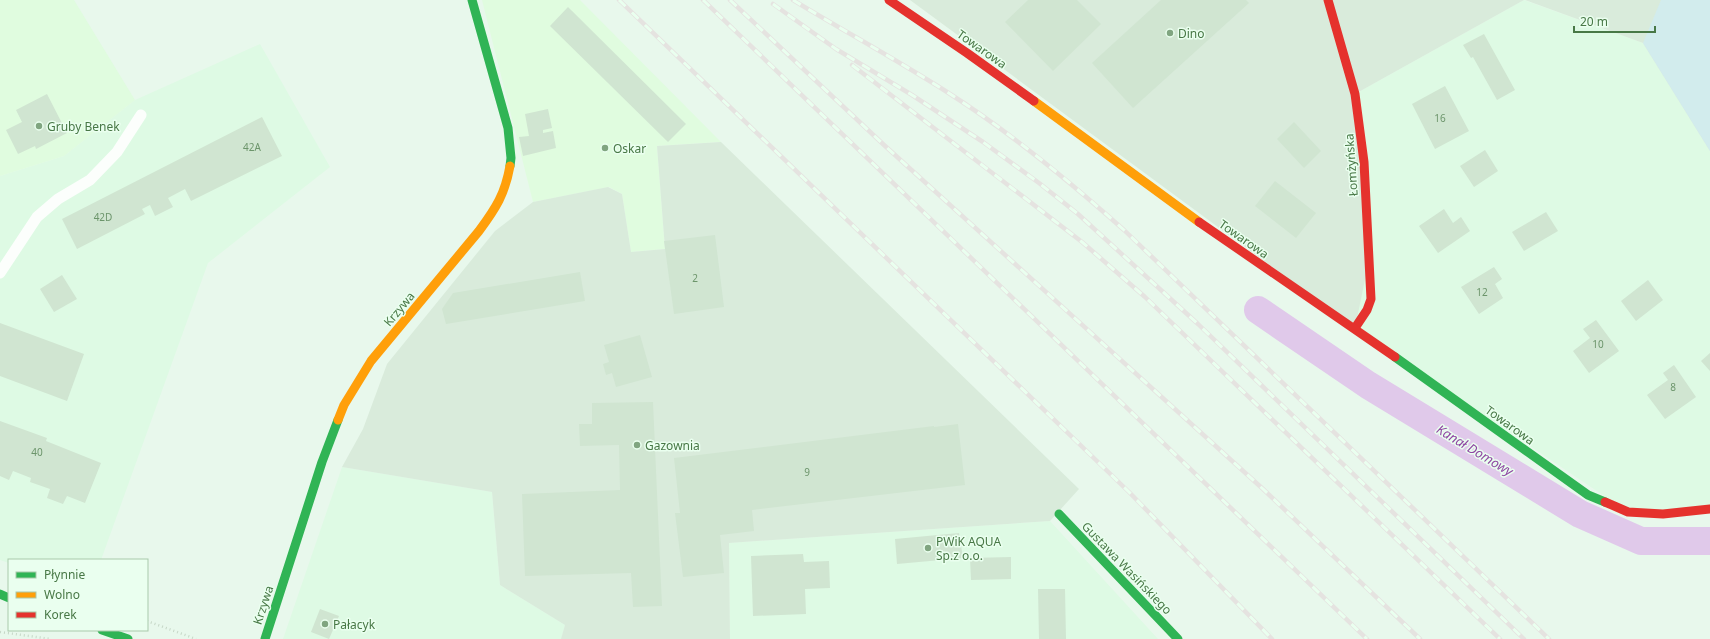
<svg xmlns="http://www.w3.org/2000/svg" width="1710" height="639" viewBox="0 0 1710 639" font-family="'Noto Sans',sans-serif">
<rect width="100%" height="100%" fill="#e8f8ec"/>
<g fill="#defae4">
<polygon points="1524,0 1643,43 1710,151 1710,509 1628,512 1355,328 1355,94"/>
<polygon points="260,44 330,167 208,263 101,560 9,560 9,563 0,560 0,176 64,156 135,100"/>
<polygon points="342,467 492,492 500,585 565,625 561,639 283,639"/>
<polygon points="1050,521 1158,639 730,639 729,543"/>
</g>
<g fill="#e0fcdf">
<polygon points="0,0 74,0 135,100 64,156 0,176"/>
<polygon points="482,0 580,0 721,142 657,146 665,249 631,252 622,194 609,187 533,202"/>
</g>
<g fill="#d9ebdb">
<polygon points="910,0 1524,0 1355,94 1369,260 1355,328"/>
<polygon points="1525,0 1710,0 1710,151 1643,43"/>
<polygon points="721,142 1079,489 1050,521 729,543 730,639 561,639 565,625 500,585 492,492 342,467 363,429 387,364 495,231 533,202 608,187 622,194 631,252 665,249 657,146"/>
</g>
<polygon fill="#d2eced" points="1661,0 1710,0 1710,151 1643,43"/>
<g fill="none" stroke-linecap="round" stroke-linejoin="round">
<polyline stroke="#e0c9ea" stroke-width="28" points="1258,310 1368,385 1580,514 1641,541 1710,541"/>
</g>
<g fill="#d0e5d1">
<polygon points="1028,0 1077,0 1101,24 1053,71 1005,22"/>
<polygon points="1161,0 1246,0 1249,3 1133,108 1092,63"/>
<polygon points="568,7 686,124 668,142 550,26"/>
<polygon points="1484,34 1515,90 1497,100 1473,57 1471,58 1463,45"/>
<polygon points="1445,86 1469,131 1435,149 1412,104"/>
<polygon points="47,94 67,133 36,149 35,146 18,154 6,130 22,122 16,110"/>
<polygon points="548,109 552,128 543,130 543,133 553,131 556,148 523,156 519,137 529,136 525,114"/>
<polygon points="262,117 282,156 191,201 185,189 168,198 173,207 155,216 150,205 142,209 145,214 77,249 62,219"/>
<polygon points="1294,122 1321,151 1304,168 1277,139"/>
<polygon points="1485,150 1498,171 1474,187 1460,166"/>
<polygon points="1275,181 1316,213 1296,238 1255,206"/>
<polygon points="1444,209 1453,223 1461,217 1470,231 1438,253 1419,226"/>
<polygon points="1546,212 1558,231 1524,251 1512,232"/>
<polygon points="715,235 724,307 674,314 664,241"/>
<polygon points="1494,267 1502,279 1495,284 1503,298 1479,314 1461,287"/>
<polygon points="580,272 585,301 446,324 442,309 453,293"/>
<polygon points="62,275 77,299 54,312 40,289"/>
<polygon points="1648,280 1663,300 1636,321 1621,301"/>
<polygon points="1596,320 1619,351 1589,373 1573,351 1590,338 1583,329"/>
<polygon points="0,323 84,354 67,401 0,376"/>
<polygon points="640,335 652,377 616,387 612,373 606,375 603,364 609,362 604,345"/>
<polygon points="1710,353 1710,371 1701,361"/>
<polygon points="1674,365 1696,397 1665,419 1647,395 1668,380 1663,373"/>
<polygon points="653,402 662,606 633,607 631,573 525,576 522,494 620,490 619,445 580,446 579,424 592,424 592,403"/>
<polygon points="0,421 47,438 46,441 101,463 85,503 67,496 63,504 47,498 50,489 30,482 31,478 13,471 9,480 0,476"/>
<polygon points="958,424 965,485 752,510 754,531 720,535 724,573 683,577 675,513 680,513 674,458 934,426 936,446 934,427"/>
<polygon points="959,533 963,558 897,564 895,539"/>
<polygon points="803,554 804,562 829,561 830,588 805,589 806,614 753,616 751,556"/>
<polygon points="1011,557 1011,579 971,580 970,558"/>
<polygon points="1038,589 1065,589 1066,639 1039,639"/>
<polygon points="320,609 339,616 329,639 311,632"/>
</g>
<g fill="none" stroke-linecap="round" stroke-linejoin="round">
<g stroke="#c6d7c7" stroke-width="2.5" stroke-dasharray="1 3" stroke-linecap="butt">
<polyline points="147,621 196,639"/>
<polyline points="0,632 51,639"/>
</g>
<polyline stroke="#fcfefc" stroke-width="11" points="0,273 37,217 58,199 90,180 117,152 141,115"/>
<g stroke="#30b455" stroke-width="9">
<polyline points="472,0 508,128 511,158 510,166"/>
<polyline points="1395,357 1588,495 1605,502"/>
<polyline points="1059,514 1178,639"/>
<polyline points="0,594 9,598"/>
<polyline points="102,630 128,639"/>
<polyline points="265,639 322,462 338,420"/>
</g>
<g stroke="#ff9f0a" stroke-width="9">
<polyline points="1034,101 1199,222"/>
<path d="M 338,420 L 344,405 L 371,361 L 479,231 C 496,208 505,194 510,166"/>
</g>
<g stroke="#e5322d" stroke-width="9">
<polyline points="889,0 967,53 1034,101"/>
<polyline points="1328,0 1355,94 1364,162 1371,299 1367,310 1355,328"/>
<polyline points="1199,222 1395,357"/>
<polyline points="1605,502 1628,512 1663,514 1710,509"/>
</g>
<defs>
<g id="rail">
<polyline points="619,0 1129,492 1272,639"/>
<polyline points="703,0 1367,639"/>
<polyline points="730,0 884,145 1263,489 1420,639"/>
<path d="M 793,0 C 844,31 897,60 947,92 C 1010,132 1068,180 1124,230 L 1549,639"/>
<polyline points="773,4 836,49 912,95 983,142 1039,183 1078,214 1198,324 1524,639"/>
<polyline points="852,65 1082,242 1145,297 1500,639"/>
</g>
</defs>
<use href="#rail" stroke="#e5e3e0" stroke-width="4.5"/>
<use href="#rail" stroke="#eaffef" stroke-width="3" stroke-dasharray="9" stroke-linecap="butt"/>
</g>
<g fill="#80a580" stroke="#eaffef" stroke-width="1.5">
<circle cx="1170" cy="33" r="4"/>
<circle cx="39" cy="126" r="4"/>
<circle cx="605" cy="148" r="4"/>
<circle cx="637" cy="445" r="4"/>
<circle cx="928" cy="548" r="4"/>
<circle cx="325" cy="624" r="4"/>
</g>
<g text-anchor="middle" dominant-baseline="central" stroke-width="3" stroke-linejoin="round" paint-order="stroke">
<g font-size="10" fill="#6c956b">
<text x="1440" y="118">16</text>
<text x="252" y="147">42A</text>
<text x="103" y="217">42D</text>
<text x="695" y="278">2</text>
<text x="1482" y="292">12</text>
<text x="1598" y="344">10</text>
<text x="1673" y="387">8</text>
<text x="37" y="452">40</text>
<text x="807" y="472">9</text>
</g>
<g font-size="12" fill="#487846" stroke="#eaffef" text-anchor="start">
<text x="1178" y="33">Dino</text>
<text x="47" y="126">Gruby Benek</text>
<text x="613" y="148">Oskar</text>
<text x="645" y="445">Gazownia</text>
<text x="936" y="541">PWiK AQUA<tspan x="936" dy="14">Sp.z o.o.</tspan></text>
<text x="333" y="624">Pałacyk</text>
</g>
<g font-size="12" fill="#487846" stroke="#eaffef">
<text transform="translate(982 49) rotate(35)">Towarowa</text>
<text transform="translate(1351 165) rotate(-94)">Łomżyńska</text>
<text transform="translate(1244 239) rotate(35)">Towarowa</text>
<text transform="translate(399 309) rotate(-50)">Krzywa</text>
<text transform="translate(1510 425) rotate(36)">Towarowa</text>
<text transform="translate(1127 568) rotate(46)">Gustawa Wasińskiego</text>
<text transform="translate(263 605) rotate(-72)">Krzywa</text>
</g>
<g font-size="13" font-style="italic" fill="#8f46a3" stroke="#eaffef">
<text transform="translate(1475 450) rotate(31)">Kanał Domowy</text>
</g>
</g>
<rect x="8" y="559" width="140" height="72" fill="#eaffef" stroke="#a9c9ab"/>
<rect x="16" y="572" width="20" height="6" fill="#30b455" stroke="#a9c9ab"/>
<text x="44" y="579" font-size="12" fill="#487846">Płynnie</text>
<rect x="16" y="592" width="20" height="6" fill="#ff9f0a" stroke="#a9c9ab"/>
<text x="44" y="599" font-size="12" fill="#487846">Wolno</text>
<rect x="16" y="612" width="20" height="6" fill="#e5322d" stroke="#a9c9ab"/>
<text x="44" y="619" font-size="12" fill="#487846">Korek</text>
<path d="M1574 26v6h81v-6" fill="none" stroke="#487846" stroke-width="2"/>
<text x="1580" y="26" font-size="12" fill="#487846" stroke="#eaffef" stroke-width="3" paint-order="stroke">20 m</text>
</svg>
